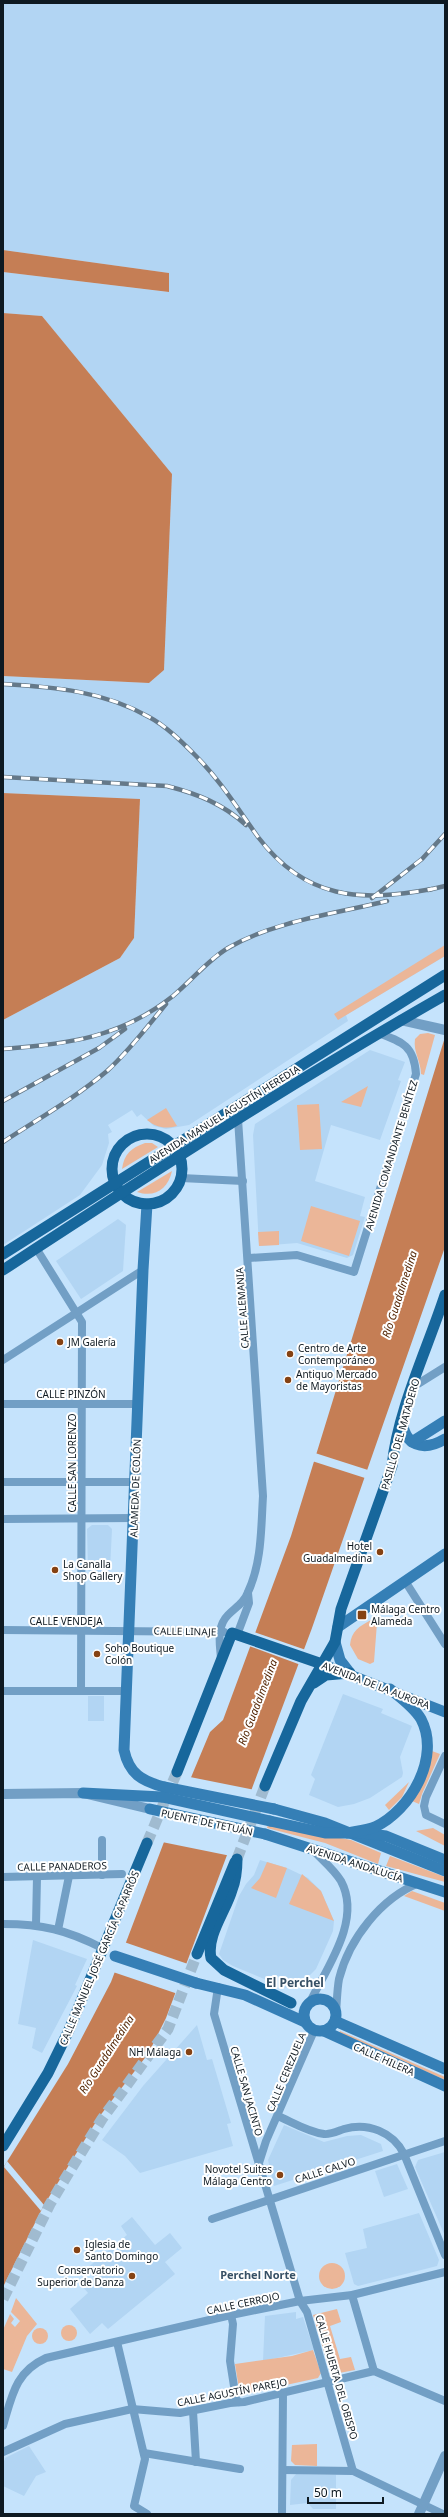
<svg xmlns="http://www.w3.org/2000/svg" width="448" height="2517" viewBox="0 0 448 2517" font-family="'Noto Sans',sans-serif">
<rect width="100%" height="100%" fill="#c5e3fc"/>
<g fill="#b2d5f3">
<polygon points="3,3 445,3 445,956 346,1015 348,1021 189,1125 166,1129 154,1126 141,1114 137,1117 132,1110 108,1125 112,1132 108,1134 109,1143 102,1165 80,1195 3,1245 3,1020 120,958 134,938 140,799 3,793 3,676 149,683 164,670 172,474 42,316 3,313 3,272 168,292 169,273 3,250"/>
<polygon points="370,1050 405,1062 398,1080 401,1081 380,1140 331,1125 315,1181 365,1197 360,1216 365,1217 353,1255 347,1258 297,1243 259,1246 253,1135 255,1124"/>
<polygon points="118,1219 126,1225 123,1271 81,1299 56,1261"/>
<polygon points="92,1525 108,1525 112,1529 110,1570 105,1575 92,1575 88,1570 87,1529"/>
<polygon points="343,1694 383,1709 381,1713 412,1726 400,1757 403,1773 402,1777 370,1798 354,1804 338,1807 309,1795 315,1779 311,1775"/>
<rect x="88" y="1696" width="16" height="25"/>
<polygon points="260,1860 287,1868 308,1878 321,1891 334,1921 333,1931 316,1969 305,1980 292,1987 284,1988 287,1980 277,1976 274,1983 233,1966 223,1960 219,1954 239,1896 246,1884 254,1875"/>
<polygon points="33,1940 87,1959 75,1985 77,1986 42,2053 32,2048 36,2028 18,2024"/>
<polygon points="197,2025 207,2060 212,2059 231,2123 227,2124 233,2146 140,2173 125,2156 102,2140 143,2086"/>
<polygon points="284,2125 324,2142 347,2136 361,2135 381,2144 383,2151 274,2186 268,2160"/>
<polygon points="445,2152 445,2236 415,2167 418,2160"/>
<polygon points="397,2164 408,2189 384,2197 375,2171"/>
<polygon points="419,2213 439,2260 437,2266 358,2286 354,2284 345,2253 367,2248 363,2229"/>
<polygon points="132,2217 155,2245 170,2233 182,2248 165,2262 175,2274 108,2329 102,2323 90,2334 70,2309 88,2293 83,2287 94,2278 86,2269 127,2235 121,2226"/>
<polygon points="296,2312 296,2319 303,2317 314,2350 263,2361 265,2316"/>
<polygon points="29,2446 46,2472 36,2476 24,2496 3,2486 3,2465 5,2458"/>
<polygon points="296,2474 336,2475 336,2509 313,2509 308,2503 290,2505 291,2480"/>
</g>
<g fill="#ebb698">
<polygon points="445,945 445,956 338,1020 334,1014"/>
<path d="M 428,1033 L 435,1035 L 424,1075 L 421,1074 C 421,1061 413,1052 415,1039 L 420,1034 Z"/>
<polygon points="368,1086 361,1107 341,1102"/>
<polygon points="319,1104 322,1149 300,1150 297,1105"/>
<path d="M 166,1108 L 177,1126 C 165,1129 157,1128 147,1120 Z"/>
<path d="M 145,1143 L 152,1143 L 158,1147 L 122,1169 C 124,1154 131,1148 145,1143 Z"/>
<path d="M 172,1171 C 168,1189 155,1198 137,1192 Z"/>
<polygon points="311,1206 360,1221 349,1256 301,1241"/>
<polygon points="279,1231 279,1245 259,1246 258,1232"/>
<path d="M 371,1620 L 377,1623 L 374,1662 L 370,1664 L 358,1659 L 350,1645 C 351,1631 360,1626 371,1620 Z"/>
<polygon points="432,1751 440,1754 422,1794 419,1804 412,1801"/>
<polygon points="409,1782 402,1797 389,1810 385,1805"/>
<polygon points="268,1824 351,1840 381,1853 378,1864 325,1843 267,1828"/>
<polygon points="433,1828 445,1835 445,1846 416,1831"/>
<polygon points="390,1856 445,1877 445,1882 386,1866"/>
<polygon points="267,1862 287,1868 276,1898 251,1888 260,1878"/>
<polygon points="302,1874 321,1891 334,1921 289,1904"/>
<polygon points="412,1891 445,1903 445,1911 404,1896"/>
<polygon points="340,2031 445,2077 445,2080 339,2033"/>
<circle cx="332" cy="2276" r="13"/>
<polygon points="16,2298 37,2324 27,2336 12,2372 3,2369 3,2330 10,2314 14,2319 11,2323 15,2327 20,2321 11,2312"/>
<polygon points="337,2309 341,2322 330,2326 340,2359 351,2357 355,2370 334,2374 330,2372 313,2315"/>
<circle cx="69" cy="2333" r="8"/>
<circle cx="40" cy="2336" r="8"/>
<polygon points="313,2350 321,2373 318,2378 240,2395 235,2364 292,2356"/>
<polygon points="317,2444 317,2466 295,2465 291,2461 292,2445"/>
</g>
<g fill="#c57e55">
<polygon points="3,250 169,273 169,292 3,272"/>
<polygon points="3,313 42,316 172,474 164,670 149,683 3,676"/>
<polygon points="3,793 140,799 134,938 120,958 3,1020"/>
<polygon points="445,1037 445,1247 312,1628 166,2018 148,2054 99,2117 44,2205 3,2287 3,2168 68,2064 111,1982 164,1842 210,1732 223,1720 291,1536"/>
</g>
<g fill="#c5e3fc">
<polygon points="315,1453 368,1470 365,1478 312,1461"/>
<polygon points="254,1632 306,1650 301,1665 249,1646"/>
<polygon points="190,1777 255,1790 231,1856 162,1842"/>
<polygon points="124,1942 188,1964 178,1994 113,1972"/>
<polygon points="7,2161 44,2205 41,2211 4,2167"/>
</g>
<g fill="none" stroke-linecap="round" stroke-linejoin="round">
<g stroke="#a0bbd0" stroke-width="11" stroke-dasharray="11 5.5" stroke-linecap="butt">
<polyline points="147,1843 177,1772"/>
<polyline points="237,1859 265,1786"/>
<polyline points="3,2299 50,2204 71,2169 102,2119 168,2029 197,1954"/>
</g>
<g stroke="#729fc5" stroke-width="8">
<polyline points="181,1178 243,1181"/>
<polyline points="36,1248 82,1322 81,1691"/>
<path d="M 249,1258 L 297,1255 L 354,1272 L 416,1074 C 414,1046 403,1042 378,1033"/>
<polyline points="3,1360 143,1270"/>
<polyline points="413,1387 445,1367"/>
<polyline points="3,1404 138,1404"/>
<polyline points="3,1482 135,1482"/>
<polyline points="3,1519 134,1518"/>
<polyline points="405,1581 445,1644"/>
<polyline points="3,1630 224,1632"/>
<polyline points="237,1635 249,1603 248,1593"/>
<path d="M 221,1659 C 220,1644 216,1627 228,1615 C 236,1607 244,1603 248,1592 C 262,1562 261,1528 263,1496 L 238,1119"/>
<polyline points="3,1691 127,1691"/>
<polyline points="445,1756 426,1797 424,1806 426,1815 445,1824"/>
<polyline points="102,1875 102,1840"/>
<polyline points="3,1877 122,1874"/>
<path d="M 3,1924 C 42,1924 67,1930 102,1948"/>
<polyline points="36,1924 37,1877"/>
<polyline points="58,1930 69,1876"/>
<polyline points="218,1987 214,2014 300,2301 307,2312 353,2471"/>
<path d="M 310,2002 C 327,1967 362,1920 341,1881 C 334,1869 321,1859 312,1849"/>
<path d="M 336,2012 C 337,2002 337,1990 339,1979 C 349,1939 381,1898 419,1883"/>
<path d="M 278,2116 C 292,2122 308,2132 324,2134 C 330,2135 338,2131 344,2129 C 368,2122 393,2132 404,2154 L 445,2255"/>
<polyline points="258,2166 266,2141 314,2031"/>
<polyline points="212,2219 445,2141"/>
<polyline points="352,2295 374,2371"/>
<polyline points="231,2315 233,2324 230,2361 236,2399 239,2402"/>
<polyline points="117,2342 145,2459 134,2506 147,2514"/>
<polyline points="193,2411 196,2462"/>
<path d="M 3,2426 C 12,2396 15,2372 46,2358 L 231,2315 L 300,2301 L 352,2295 L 445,2272"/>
<polyline points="3,2452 65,2424 132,2409 180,2413 230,2403 244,2402 374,2371 445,2401"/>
<polyline points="144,2453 240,2469"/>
<polyline points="283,2470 353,2471 443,2514"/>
<polyline points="282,2514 283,2393"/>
</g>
<g stroke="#729fc5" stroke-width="10">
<polyline points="401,1020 445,1030"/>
<polyline points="3,1794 83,1793 150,1809"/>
<polyline points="419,2514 445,2456"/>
</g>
<g stroke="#357fb6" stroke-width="11">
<path d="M 147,1204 L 143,1270 L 124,1750 C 129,1774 142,1781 164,1787"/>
<path d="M 402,1419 C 404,1446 423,1452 445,1439"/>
<polyline points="412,1442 445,1421"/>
<polyline points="338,1627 445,1554"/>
<polyline points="335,1642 340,1660 350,1673"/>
<polyline points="322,1664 445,1712"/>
<polyline points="83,1793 162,1797"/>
<polyline points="274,1809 325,1823 445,1871"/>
<polyline points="270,1821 325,1833 363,1833 386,1836 445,1860"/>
<path d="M 348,1833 C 357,1831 367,1830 375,1827 C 411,1810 441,1757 421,1719 C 414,1707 401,1698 390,1689"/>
<polyline points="265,1834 445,1892"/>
<polyline points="196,1983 245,1995 305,2022"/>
<circle cx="320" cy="2015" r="16"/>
<polyline points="335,2021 445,2069"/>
<polyline points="324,2031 445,2086"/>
</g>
<g stroke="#17679c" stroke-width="11">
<circle cx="147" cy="1169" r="35"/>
<polyline points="3,1254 445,975"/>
<path d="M 3,1270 C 148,1175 294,1081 445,995"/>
<polyline points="314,1683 326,1675 350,1673"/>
<polyline points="177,1772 232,1633 322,1664"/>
<path d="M 265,1786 L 301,1701 L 335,1642 L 341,1609 L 392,1466 C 398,1409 427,1350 445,1295"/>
<path d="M 237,1859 C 237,1870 236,1880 232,1890 C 226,1911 206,1936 211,1958 L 224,1970 L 291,2003"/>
<polyline points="197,1954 235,1862"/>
<polyline points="3,2146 48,2073 69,2030 147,1843"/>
</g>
<defs>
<g id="rail">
<path d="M 3,684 C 55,687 103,691 149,717 C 166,726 182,742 195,755 C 220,780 238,809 258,837 C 306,900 360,902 432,889"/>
<path d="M 3,777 L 167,786 C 198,794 223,804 246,825"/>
<polyline points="428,890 445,886"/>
<polyline points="372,898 422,859 445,834"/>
<path d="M 3,1049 C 68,1044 120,1038 173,996 C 191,981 208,960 228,948 C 275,921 334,914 387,901"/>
<polyline points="3,1101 99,1048 125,1029"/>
<path d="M 3,1142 C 38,1119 75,1098 107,1071 C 129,1051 147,1027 166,1004"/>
</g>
</defs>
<use href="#rail" stroke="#657989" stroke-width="4.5"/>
<use href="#rail" stroke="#fff" stroke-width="3" stroke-dasharray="9" stroke-linecap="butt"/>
<g stroke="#357fb6" stroke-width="11">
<polyline points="164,1787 274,1809"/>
<polyline points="162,1797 270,1821"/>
<polyline points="150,1809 265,1834"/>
<polyline points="115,1956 196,1983"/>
</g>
</g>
<g fill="#854213" stroke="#fff" stroke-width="1.5">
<circle cx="60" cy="1342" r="4"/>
<circle cx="290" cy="1354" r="4"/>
<circle cx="288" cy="1380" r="4"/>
<circle cx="380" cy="1552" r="4"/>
<circle cx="55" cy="1570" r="4"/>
<rect x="357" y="1610" width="10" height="10" rx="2"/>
<circle cx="97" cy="1654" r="4"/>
<circle cx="189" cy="2052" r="4"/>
<circle cx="280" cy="2175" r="4"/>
<circle cx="77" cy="2250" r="4"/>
<circle cx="132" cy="2276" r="4"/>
</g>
<g text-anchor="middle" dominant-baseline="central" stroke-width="4" stroke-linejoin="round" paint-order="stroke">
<g font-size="10" fill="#0e1921" stroke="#fff">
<text transform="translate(224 1114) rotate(-32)">AVENIDA MANUEL AGUSTÍN HEREDIA</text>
<text transform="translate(391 1155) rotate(-73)">AVENIDA COMANDANTE BENÍTEZ</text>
<text transform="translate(242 1308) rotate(-94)">CALLE ALEMANIA</text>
<text x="71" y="1394">CALLE PINZÓN</text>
<text transform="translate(400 1434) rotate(-74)">PASILLO DEL MATADERO</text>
<text transform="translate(72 1463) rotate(-90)">CALLE SAN LORENZO</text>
<text transform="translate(135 1488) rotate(-88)">ALAMEDA DE COLÓN</text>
<text x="66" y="1621">CALLE VENDEJA</text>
<text transform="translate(185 1631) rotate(1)">CALLE LINAJE</text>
<text transform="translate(376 1685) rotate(21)">AVENIDA DE LA AURORA</text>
<text transform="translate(207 1822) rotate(12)">PUENTE DE TETUÁN</text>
<text transform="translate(355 1863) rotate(18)">AVENIDA ANDALUCÍA</text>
<text transform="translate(62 1866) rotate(-1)">CALLE PANADEROS</text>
<text transform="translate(99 1958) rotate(-67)">CALLE MANUEL JOSÉ GARCÍA CAPARRÓS</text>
<text transform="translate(384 2059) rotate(24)">CALLE HILERA</text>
<text transform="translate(286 2072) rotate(-67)">CALLE CEREZUELA</text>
<text transform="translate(247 2091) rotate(74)">CALLE SAN JACINTO</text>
<text transform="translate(325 2170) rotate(-18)">CALLE CALVO</text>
<text transform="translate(243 2303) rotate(-12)">CALLE CERROJO</text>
<text transform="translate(337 2377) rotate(74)">CALLE HUERTA DEL OBISPO</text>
<text transform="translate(232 2392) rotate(-11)">CALLE AGUSTÍN PAREJO</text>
</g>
<g font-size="10" fill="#0e1921" stroke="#fff" text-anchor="start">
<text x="68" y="1342">JM Galería</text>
<text x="298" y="1348">Centro de Arte<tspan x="298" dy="12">Contemporáneo</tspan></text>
<text x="296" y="1374">Antiguo Mercado<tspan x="296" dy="12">de Mayoristas</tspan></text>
<text x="372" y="1546" text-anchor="end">Hotel<tspan x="372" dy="12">Guadalmedina</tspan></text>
<text x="63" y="1564">La Canalla<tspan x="63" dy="12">Shop Gallery</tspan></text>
<text x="371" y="1609">Málaga Centro<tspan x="371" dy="12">Alameda</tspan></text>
<text x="105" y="1648">Soho Boutique<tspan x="105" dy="12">Colón</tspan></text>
<text x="181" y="2052" text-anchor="end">NH Málaga</text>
<text x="272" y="2169" text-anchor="end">Novotel Suites<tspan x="272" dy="12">Málaga Centro</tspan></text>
<text x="85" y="2244">Iglesia de<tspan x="85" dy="12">Santo Domingo</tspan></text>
<text x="124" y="2270" text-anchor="end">Conservatorio<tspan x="124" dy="12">Superior de Danza</tspan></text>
</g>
<g font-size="11" font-style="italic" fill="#542605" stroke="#fff">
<text transform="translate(399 1294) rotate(-72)">Río Guadalmedina</text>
<text transform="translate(257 1702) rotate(-69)">Río Guadalmedina</text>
<text transform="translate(106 2054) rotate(-57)">Río Guadalmedina</text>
</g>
<g font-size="11" font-weight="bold" fill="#375065" stroke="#fff">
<text x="258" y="2274">Perchel Norte</text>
</g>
<g font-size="12" font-weight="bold" fill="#375065" stroke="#fff">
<text x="295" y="1982">El Perchel</text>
</g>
</g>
<rect width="448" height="2517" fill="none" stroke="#0e1921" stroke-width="8"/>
<path d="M308 2497v6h75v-6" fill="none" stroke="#0e1921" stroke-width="2"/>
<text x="314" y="2497" font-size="12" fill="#0e1921" stroke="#ffffff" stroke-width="3" paint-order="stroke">50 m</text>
</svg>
